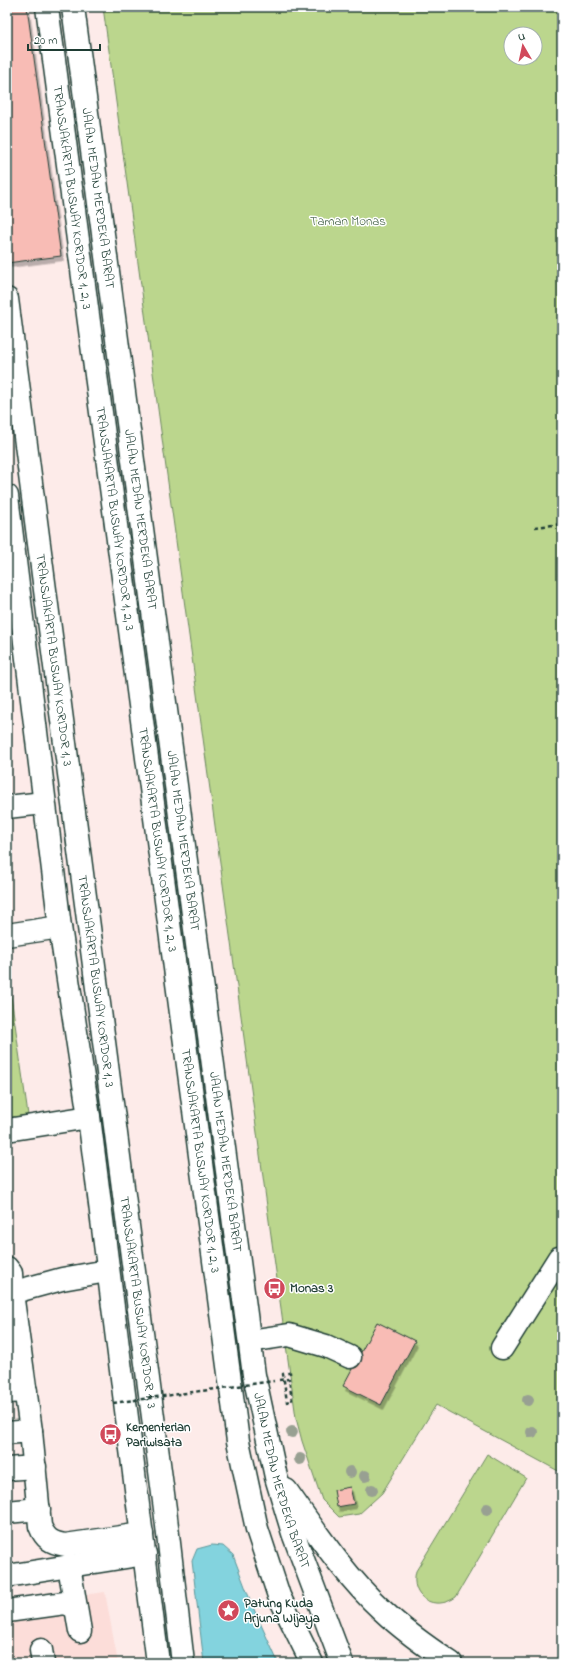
<svg xmlns="http://www.w3.org/2000/svg" width="569" height="1670" viewBox="0 0 569 1670" font-family="'Indie Flower',sans-serif">
<defs>
<filter id="shadow"><feDropShadow dx="2.5" dy="4.5" stdDeviation="0" flood-color="#0004"/></filter>
</defs>
<rect width="100%" height="100%" fill="#fdebe9"/>
<filter id="ink" filterUnits="userSpaceOnUse"><feTurbulence type="fractalNoise" baseFrequency=".025" numOctaves="2"/><feDisplacementMap in="SourceGraphic" scale="8" xChannelSelector="R" yChannelSelector="G"/><feConvolveMatrix kernelMatrix="1 2 1 2 8 2 1 2 1" color-interpolation-filters="sRGB"/></filter>
<g filter="url(#ink)">
<polygon fill="#fcddd9" points="105,1592 118,1663 7,1663 7,1605"/>
<g fill="#bbd68d" stroke="#6d8a60" fill-rule="evenodd">
<path d="M 103,7 L 562,7 L 562,1473 L 436,1405 L 382,1493 L 359,1514 L 339,1517 L 322,1500 L 302,1441 L 296,1418 ZM 511,34 L 535,34 L 535,58 L 511,58 Z"/>
<polygon points="7,968 28,1115 7,1118"/>
<path d="M 487,1454 L 526,1478 L 456,1597 C 435,1612 409,1598 416,1571 Z"/>
</g>
<polygon fill="#83d3de" stroke="#5b979a" points="212,1545 223,1546 233,1555 252,1605 278,1662 204,1663 192,1561 197,1549"/>
<g fill="#f8bcb5" stroke="#1f3d34" filter="url(#shadow)">
<polygon points="7,7 27,7 61,256 7,263"/>
<polygon points="377,1322 415,1341 381,1405 343,1386"/>
<polygon points="350,1487 354,1504 337,1507 334,1490"/>
</g>
<g fill="none" stroke-linecap="round" stroke-linejoin="round">
<defs>
<g id="minor">
<path id="s1" d="M 47,7 L 238,1441 L 257,1529 L 279,1596 L 312,1663"/>
<path id="s2" d="M 7,299 L 165,1509 L 183,1663"/>
<polyline points="7,807 44,803"/>
<polyline points="7,935 60,927"/>
<polyline points="7,1130 89,1117"/>
<path d="M 7,1268 L 11,1273 L 12,1293 L 31,1431 L 40,1526 C 45,1539 52,1543 65,1545 L 142,1534"/>
<polyline points="7,1294 62,1279 107,1271"/>
<polyline points="250,1341 289,1335 326,1346 350,1357"/>
<polyline points="502,1348 559,1258"/>
<polyline points="7,1392 26,1391"/>
<polyline points="7,1433 31,1431"/>
<polyline points="7,1469 35,1467"/>
<polyline points="7,1512 39,1509"/>
<polyline points="69,1566 80,1631"/>
<polyline points="7,1576 145,1554"/>
<polyline points="7,1611 65,1603 75,1607"/>
<polyline points="41,1650 43,1663"/>
</g>
<g id="major">
<path id="s3" d="M 73,7 L 254,1375 L 276,1477 L 293,1533 L 342,1663"/>
<polyline points="7,496 60,927 89,1117 158,1663"/>
<path d="M 286,1490 C 316,1532 345,1576 383,1611 C 404,1631 427,1647 451,1663"/>
</g>
</defs>
<use href="#minor" stroke="#1f3d34" stroke-width="25"/>
<use href="#major" stroke="#1f3d34" stroke-width="25"/>
<g stroke="#1f3d34" stroke-width="2.5" stroke-dasharray="4 3" stroke-linecap="butt">
<polyline points="535,527 562,524"/>
<polyline points="279,1380 289,1379 292,1401 287,1402 283,1374 294,1372"/>
</g>
<use href="#minor" stroke="#fff" stroke-width="22"/>
<use href="#major" stroke="#fff" stroke-width="22"/>
<polyline stroke="#1f3d34" stroke-width="2.5" stroke-dasharray="4 3" stroke-linecap="butt" points="113,1403 274,1381"/>
</g>
<g fill="#98a092">
<circle cx="528" cy="1400" r="6"/>
<circle cx="292" cy="1432" r="6"/>
<circle cx="532" cy="1432" r="6"/>
<circle cx="300" cy="1459" r="6"/>
<circle cx="350" cy="1472" r="6"/>
<circle cx="365" cy="1476" r="6"/>
<circle cx="372" cy="1490" r="6"/>
<circle cx="487" cy="1509" r="6"/>
</g>
</g>
<defs>
<symbol id="bus-disc" viewBox="-11 -11 22 22"><circle r="9.5" fill="#d1495b" stroke="#fff"/><path d="M-5-6H5V4H4V6H2V4H-2V6H-4V4H-5ZM-3.5-4V0h7V-4ZM-3.5 1.2v1.5H-2V1.2ZM2 1.2v1.5H3.5V1.2Z" fill="#fff"/></symbol>
<symbol id="sight-disc" viewBox="-11 -11 22 22"><circle r="9.5" fill="#d1495b" stroke="#fff"/><path d="M0-6L1.8-2.2L6-1.7L2.9 1.2L3.7 5.4L0 3.3L-3.7 5.4L-2.9 1.2L-6-1.7L-1.8-2.2Z" fill="#fff"/></symbol>
</defs>
<g fill-rule="evenodd">
<use href="#bus-disc" x="262" y="1276" width="25" height="25"/>
<use href="#bus-disc" x="98" y="1422" width="25" height="25"/>
<use href="#sight-disc" x="216" y="1598" width="25" height="25"/>
</g>
<g text-anchor="middle" dominant-baseline="central" stroke-width="3" stroke-linejoin="round" paint-order="stroke">
<g font-size="13" fill="#1f3d34" stroke="#fff">
<text stroke="none"><textPath href="#s1" startOffset="192">TRANSJAKARTA BUSWAY KORIDOR 1, 2, 3</textPath></text>
<text stroke="none"><textPath href="#s3" startOffset="193">JALAN MEDAN MERDEKA BARAT</textPath></text>
<text stroke="none"><textPath href="#s1" startOffset="516">TRANSJAKARTA BUSWAY KORIDOR 1, 2, 3</textPath></text>
<text stroke="none"><textPath href="#s3" startOffset="517">JALAN MEDAN MERDEKA BARAT</textPath></text>
<text stroke="none"><textPath href="#s2" startOffset="364">TRANSJAKARTA BUSWAY KORIDOR 1, 3</textPath></text>
<text stroke="none"><textPath href="#s1" startOffset="840">TRANSJAKARTA BUSWAY KORIDOR 1, 2, 3</textPath></text>
<text stroke="none"><textPath href="#s3" startOffset="841">JALAN MEDAN MERDEKA BARAT</textPath></text>
<text stroke="none"><textPath href="#s2" startOffset="688">TRANSJAKARTA BUSWAY KORIDOR 1, 3</textPath></text>
<text stroke="none"><textPath href="#s1" startOffset="1164">TRANSJAKARTA BUSWAY KORIDOR 1, 2, 3</textPath></text>
<text stroke="none"><textPath href="#s3" startOffset="1165">JALAN MEDAN MERDEKA BARAT</textPath></text>
<text stroke="none"><textPath href="#s2" startOffset="1012">TRANSJAKARTA BUSWAY KORIDOR 1, 3</textPath></text>
<text stroke="none"><textPath href="#s3" startOffset="1489">JALAN MEDAN MERDEKA BARAT</textPath></text>
</g>
<g font-size="13" fill="#46634a" stroke="#fff">
<text x="348" y="221">Taman Monas</text>
</g>
<g font-size="13" font-weight="bold" fill="#1f3d34" stroke="#fff" text-anchor="start">
<text x="290" y="1288">Monas 3</text>
<text x="126" y="1427">Kementerian<tspan x="126" dy="15">Pariwisata</tspan></text>
<text x="244" y="1603">Patung Kuda<tspan x="244" dy="15">Arjuna Wijaya</tspan></text>
</g>
</g>
<rect width="569" height="1670" fill="none" stroke="#fff" stroke-width="24"/>
<rect x="12" y="12" width="545" height="1646" fill="none" stroke="#1f3d34" stroke-width="1.5" filter="url(#ink)"/>
<g transform="translate(523 46) rotate(351)"><circle r="19" fill="#ffffff" stroke="#a5b1ae"/>
<path d="M0-3L7 15L0 10L-7 15Z" fill="#d1495b"/>
<text y="-6" font-size="11" font-weight="bold" text-anchor="middle" fill="#1f3d34">U</text>
</g>
<path d="M28 44v6h72v-6" fill="none" stroke="#1f3d34" stroke-width="2"/>
<text x="34" y="44" font-size="12" fill="#1f3d34" stroke="#ffffff" stroke-width="3" paint-order="stroke">20 m</text>
</svg>
